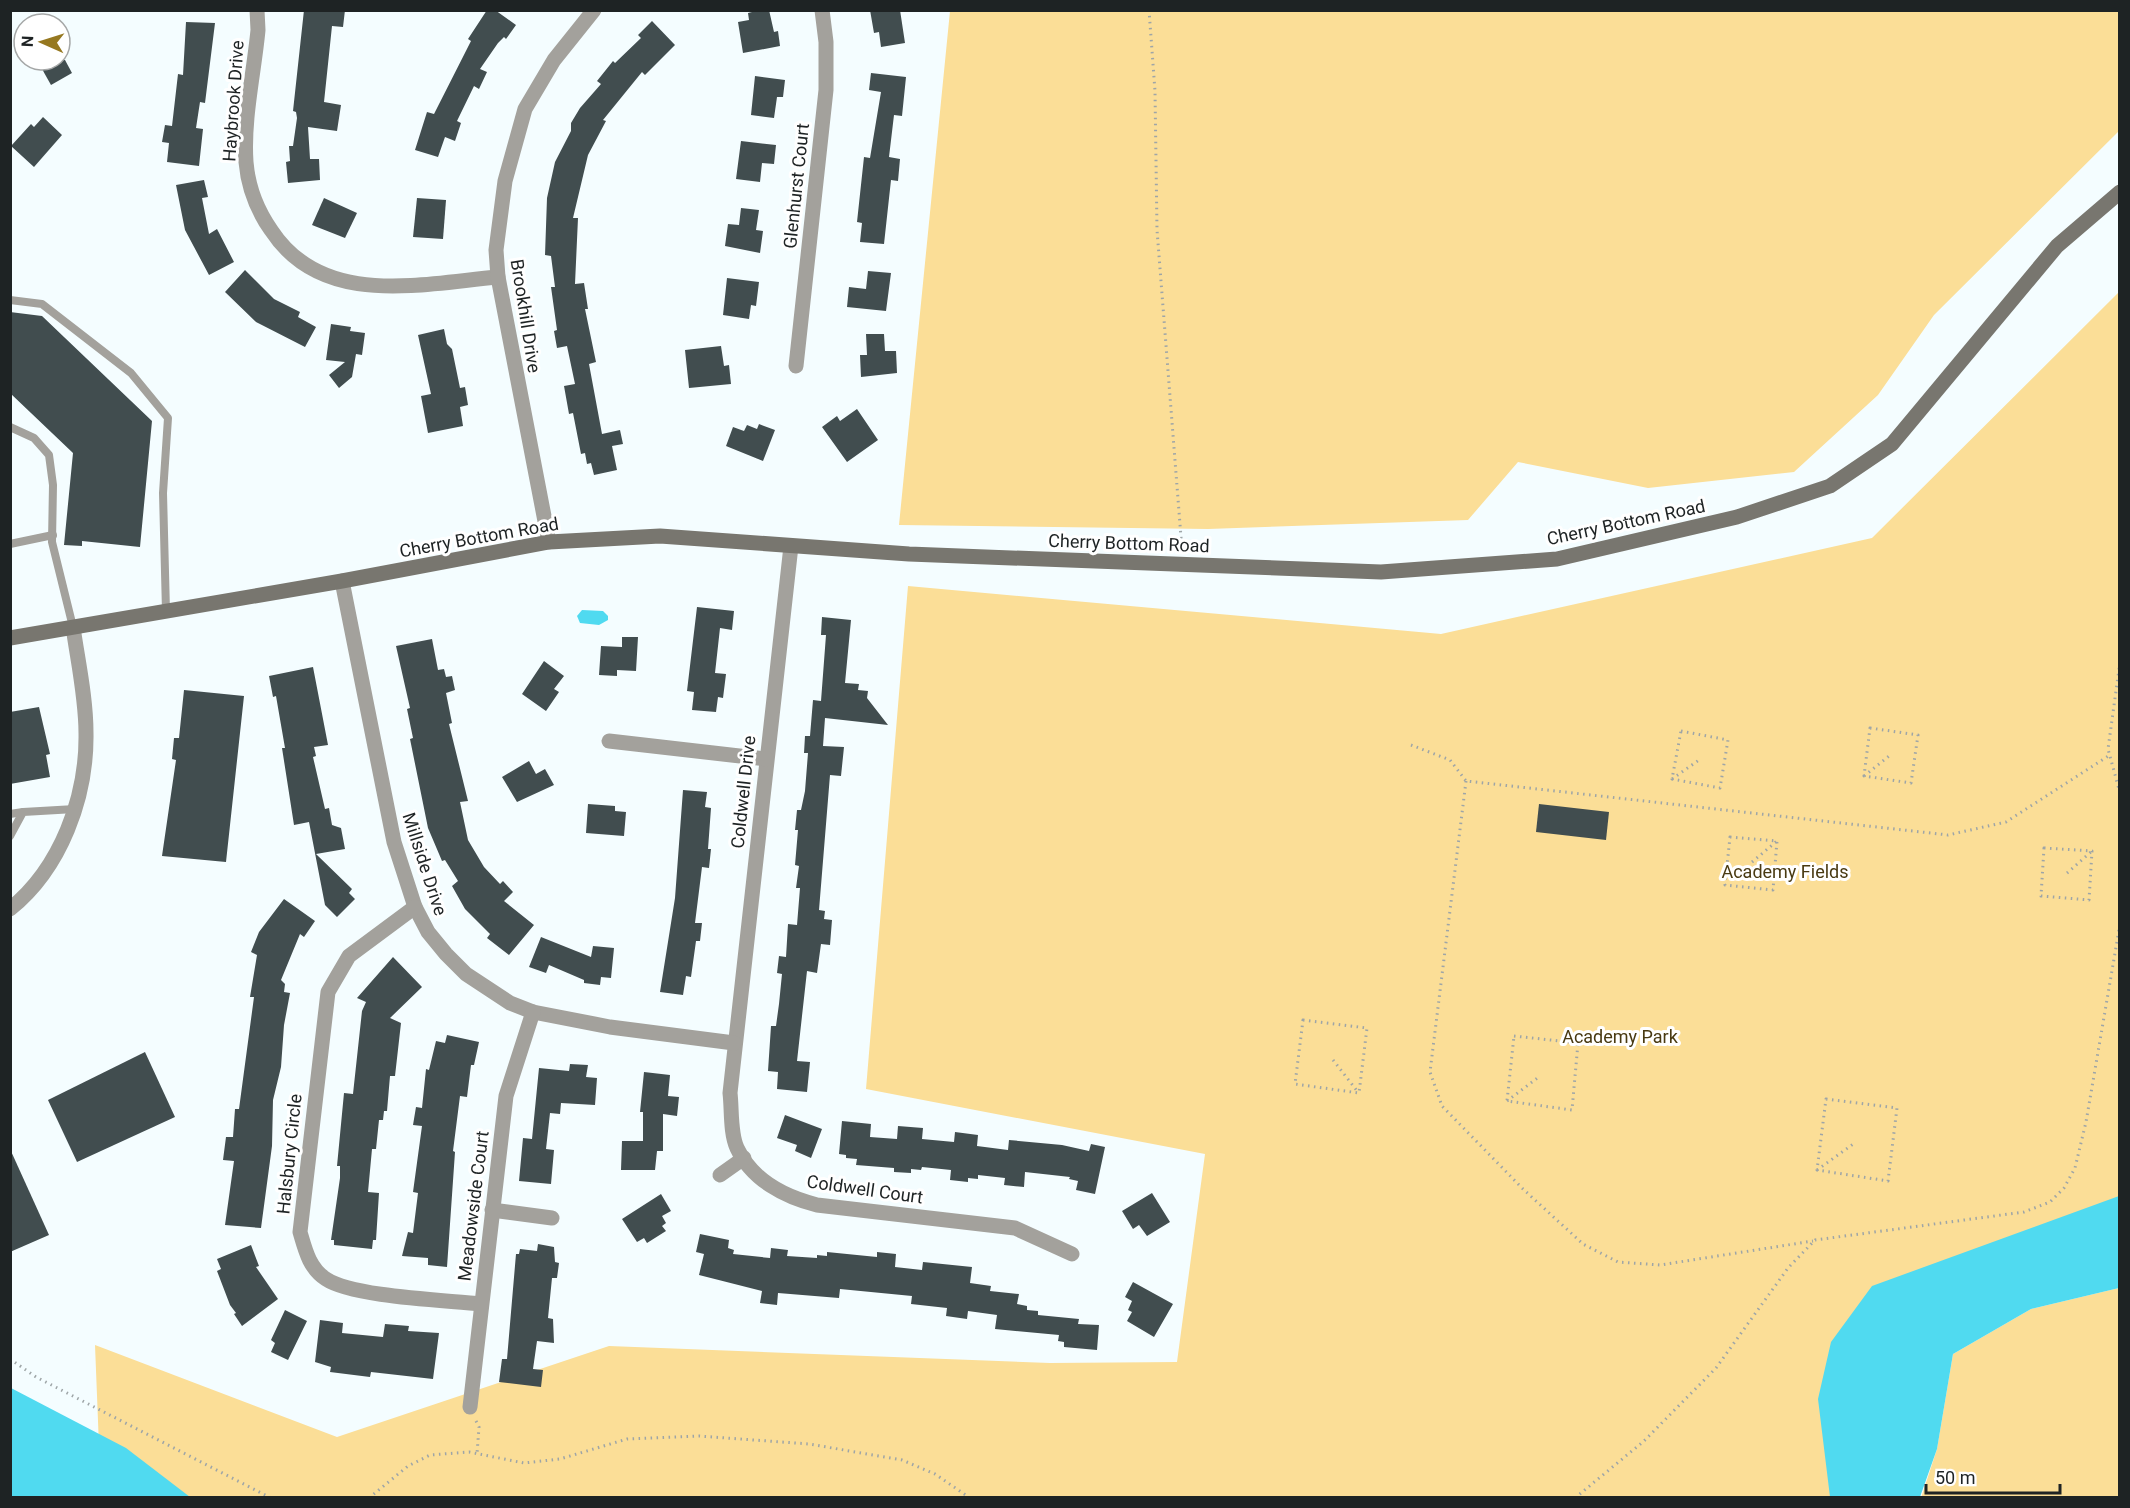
<svg xmlns="http://www.w3.org/2000/svg" width="2130" height="1508" viewBox="0 0 2130 1508" font-family="Roboto,sans-serif">
<rect width="100%" height="100%" fill="#f4fdff"/>
<g fill="#fbde97">
<polygon points="950,11 2119,11 2119,131 1934,315 1878,395 1794,472 1648,488 1518,462 1468,520 1208,529 899,525"/>
<polygon points="2119,292 2119,1251 1956,1311 1871,1497 101,1497 95,1345 337,1437 609,1346 1050,1363 1177,1362 1205,1154 866,1089 908,586 1441,634 1872,538"/>
<polygon points="2119,1288 2119,1497 1921,1498 1937,1449 1953,1354 2031,1309"/>
</g>
<g fill="#50daf0">
<polygon points="582,610 603,611 608,616 608,620 599,625 580,623 577,616"/>
<polygon points="2119,1196 2119,1288 2031,1309 1953,1354 1937,1449 1920,1497 1830,1497 1818,1399 1831,1342 1872,1286"/>
<polygon points="11,1388 126,1448 190,1497 11,1497"/>
</g>
<g fill="#414d4f">
<polygon points="304,10 345,10 343,27 332,26 324,102 341,105 337,131 308,127 310,159 319,159 320,180 288,183 286,162 290,161 289,146 293,146 297,118 296,112 293,111"/>
<polygon points="487,10 495,10 516,25 506,39 504,37 498,43 480,69 487,72 479,89 474,86 457,121 461,123 455,141 445,137 438,157 415,150 427,112 434,114 471,41 468,39"/>
<polygon points="760,10 769,10 774,32 778,31 780,46 743,53 738,22 749,20 748,13"/>
<polygon points="870,10 900,10 905,43 881,47 879,32 874,33"/>
<polygon points="652,21 675,45 645,75 642,72 603,120 606,121 588,155 573,218 578,218 575,284 584,283 588,309 585,309 596,362 589,364 602,434 620,430 623,444 612,446 617,470 594,475 591,463 587,464 585,453 581,454 573,413 569,414 564,386 575,384 567,346 557,348 554,331 557,330 551,287 555,287 551,256 545,255 547,198 555,162 571,131 571,123 580,108 601,84 597,81 613,61 615,63 641,38 638,35"/>
<polygon points="186,22 215,23 205,103 200,102 196,128 203,129 199,166 167,162 169,143 162,142 165,125 172,126 178,74 183,75"/>
<polygon points="37,60 65,60 72,73 51,85"/>
<polygon points="871,73 906,77 902,116 894,115 889,157 900,159 898,181 891,180 884,244 860,242 862,223 857,222 864,157 870,158 881,92 869,90"/>
<polygon points="755,76 785,80 783,97 777,97 774,118 751,115"/>
<polygon points="43,117 62,135 34,167 11,146 31,124 34,127"/>
<polygon points="741,141 776,145 774,164 762,163 760,182 736,179"/>
<polygon points="204,180 208,197 202,198 209,234 217,229 234,262 209,275 185,230 176,185"/>
<polygon points="324,198 357,213 345,238 312,225"/>
<polygon points="417,198 446,200 443,239 413,237"/>
<polygon points="741,208 759,210 756,230 763,231 760,253 725,246 728,224 739,225"/>
<polygon points="245,270 274,299 300,312 298,317 316,327 305,347 256,322 225,292"/>
<polygon points="868,271 891,273 886,311 847,307 849,287 866,289"/>
<polygon points="727,278 759,282 756,306 751,305 749,319 723,315"/>
<polygon points="10,312 42,316 152,421 140,547 82,541 82,546 64,545 73,453 10,393"/>
<polygon points="331,324 351,327 350,331 365,333 362,355 356,354 352,377 339,388 329,375 345,362 326,360"/>
<polygon points="444,329 447,344 452,349 460,388 465,387 468,405 460,407 463,426 428,433 421,396 431,394 418,335"/>
<polygon points="866,334 884,334 885,351 896,351 897,373 861,377 860,355 867,355"/>
<polygon points="721,346 724,366 729,365 731,384 689,388 685,350"/>
<polygon points="857,409 878,440 847,462 822,427 837,416 840,421"/>
<polygon points="759,424 775,430 763,461 726,446 733,427 744,431 747,425 757,429"/>
<polygon points="697,607 734,611 732,630 720,628 715,673 726,674 723,698 718,697 716,712 692,710 694,692 687,691"/>
<polygon points="822,617 851,620 845,683 859,684 858,690 868,691 867,698 888,725 825,718 823,746 844,747 841,776 830,775 819,910 825,911 824,919 832,920 830,945 821,944 817,973 807,971 797,1061 810,1062 807,1092 777,1089 778,1072 768,1071 771,1026 776,1026 779,1004 782,974 777,973 779,956 786,957 788,924 797,925 800,888 796,888 799,866 795,865 798,830 795,830 797,810 801,810 805,791 808,753 804,753 805,736 810,736 813,700 821,701 826,635 821,635"/>
<polygon points="622,637 638,637 636,671 617,670 617,676 599,675 601,646 622,647"/>
<polygon points="432,639 438,670 444,669 446,677 452,676 455,690 446,693 452,723 449,724 468,801 460,802 468,840 484,867 500,884 503,881 513,892 504,901 534,925 509,955 487,938 490,934 465,909 452,886 458,881 445,860 442,861 428,828 410,739 413,738 407,709 410,708 396,646"/>
<polygon points="544,661 564,676 554,689 559,692 546,711 522,694"/>
<polygon points="313,667 328,745 314,747 316,756 313,757 325,809 329,808 332,825 341,828 345,849 316,854 352,889 349,893 355,899 337,917 325,905 309,822 294,825 282,748 285,748 276,696 273,697 269,676"/>
<polygon points="184,690 244,696 226,862 162,856 176,760 172,759 174,738 179,738"/>
<polygon points="39,707 50,754 46,755 50,777 10,784 10,712"/>
<polygon points="529,761 536,774 545,769 554,785 517,802 502,777"/>
<polygon points="683,790 707,792 705,807 711,808 708,849 711,849 709,868 702,867 695,923 702,923 700,941 696,941 691,977 686,976 683,995 660,992 675,898"/>
<polygon points="588,804 615,806 615,811 626,812 624,836 586,833"/>
<polygon points="1539,804 1609,812 1606,840 1536,832"/>
<polygon points="284,899 315,921 304,937 300,934 281,980 285,984 284,992 290,993 284,1025 281,1067 273,1100 272,1146 261,1228 225,1225 234,1161 223,1160 226,1137 233,1137 235,1109 239,1109 254,997 250,997 257,955 251,952 259,932"/>
<polygon points="541,937 591,957 593,946 614,948 611,978 601,977 600,985 584,983 584,980 549,965 546,973 529,967"/>
<polygon points="393,957 422,987 390,1018 401,1023 395,1076 390,1076 387,1111 384,1111 383,1120 379,1120 376,1149 372,1149 368,1192 379,1193 376,1240 373,1240 372,1249 334,1245 334,1240 331,1240 340,1178 340,1166 337,1166 344,1093 353,1094 362,1011 366,1002 357,998"/>
<polygon points="447,1035 479,1042 474,1065 471,1065 467,1097 460,1096 453,1151 455,1152 447,1267 428,1265 428,1258 402,1256 408,1232 413,1233 418,1193 413,1192 422,1126 413,1125 416,1107 422,1108 426,1069 429,1070 436,1041 445,1043"/>
<polygon points="145,1052 175,1117 77,1162 48,1100"/>
<polygon points="570,1064 588,1065 586,1077 597,1078 595,1105 561,1103 560,1114 550,1113 546,1149 554,1150 551,1184 519,1181 523,1138 532,1139 539,1068 569,1071"/>
<polygon points="644,1072 670,1075 668,1096 679,1097 677,1116 663,1114 663,1151 657,1151 655,1170 621,1170 622,1141 643,1141 643,1112 640,1112"/>
<polygon points="785,1115 822,1129 811,1158 795,1151 797,1145 777,1138"/>
<polygon points="842,1121 871,1124 870,1137 897,1139 898,1126 923,1128 922,1139 954,1142 955,1132 978,1135 977,1146 1008,1150 1009,1140 1062,1145 1089,1151 1091,1144 1105,1147 1095,1194 1076,1190 1078,1181 1069,1179 1070,1177 1025,1172 1024,1187 1004,1185 1005,1178 978,1175 978,1179 968,1178 968,1182 950,1180 951,1170 922,1167 921,1170 911,1169 911,1173 894,1172 894,1168 856,1165 857,1159 846,1158 846,1155 839,1154"/>
<polygon points="10,1149 49,1235 10,1252"/>
<polygon points="1152,1193 1170,1222 1147,1236 1139,1225 1133,1229 1122,1211"/>
<polygon points="661,1194 671,1211 662,1216 666,1223 662,1226 666,1231 647,1243 644,1238 637,1242 622,1219"/>
<polygon points="700,1234 729,1240 728,1248 734,1250 733,1254 770,1258 771,1248 788,1250 787,1256 817,1258 817,1255 827,1256 827,1252 877,1257 877,1252 896,1254 895,1267 922,1270 923,1262 972,1267 970,1283 991,1286 990,1291 1019,1294 1017,1304 1027,1306 1027,1310 1038,1311 1038,1315 1079,1319 1078,1324 1099,1325 1097,1350 1064,1347 1064,1342 1058,1341 1059,1335 995,1329 997,1315 968,1311 967,1319 946,1316 947,1308 911,1304 912,1296 840,1289 839,1298 778,1293 777,1305 760,1303 762,1291 699,1275 704,1254 696,1252"/>
<polygon points="538,1244 554,1247 555,1262 559,1263 557,1278 552,1278 548,1318 553,1319 554,1343 537,1341 533,1369 543,1370 541,1387 499,1382 502,1359 507,1359 516,1254 519,1254 520,1249 537,1251"/>
<polygon points="251,1245 259,1266 256,1267 278,1299 242,1326 234,1314 236,1313 230,1305 217,1271 221,1269 217,1259"/>
<polygon points="1133,1282 1173,1304 1154,1337 1127,1321 1132,1312 1128,1310 1132,1301 1125,1297"/>
<polygon points="285,1310 307,1321 288,1360 271,1352 275,1343 271,1340"/>
<polygon points="320,1320 343,1323 342,1333 383,1337 385,1324 409,1326 408,1331 439,1333 433,1379 371,1372 370,1377 330,1372 331,1367 315,1362"/>
</g>
<g fill="none" stroke-linecap="round" stroke-linejoin="round">
<g stroke="#9ea5a7" stroke-width="3" stroke-dasharray="1.5 4.5" stroke-linecap="butt">
<polyline points="1149,10 1155,91 1157,230 1182,550"/>
<polyline points="2120,662 2108,749 2120,793"/>
<polygon points="1870,728 1918,735 1911,783 1864,776"/>
<polygon points="1681,731 1728,740 1720,788 1672,779"/>
<polyline points="1411,745 1450,760 1466,781 1948,835 2006,822 2110,755"/>
<polyline points="1864,776 1889,756"/>
<polyline points="1672,779 1699,760"/>
<polyline points="1466,781 1430,1072 1442,1106 1523,1189 1583,1244 1618,1262 1660,1265 1813,1241"/>
<polygon points="1730,837 1777,841 1773,890 1725,885"/>
<polygon points="2044,848 2092,851 2089,900 2041,896"/>
<polyline points="1752,862 1777,841"/>
<polyline points="2067,873 2092,851"/>
<polygon points="1303,1020 1367,1028 1359,1093 1295,1084"/>
<polygon points="1514,1036 1578,1043 1572,1110 1507,1101"/>
<polyline points="1333,1060 1358,1092"/>
<polygon points="1826,1099 1897,1108 1888,1181 1817,1170"/>
<polyline points="1507,1101 1540,1076"/>
<polyline points="1817,1170 1856,1142"/>
<polyline points="10,1359 36,1377 271,1498"/>
<polyline points="476,1421 479,1427 477,1454"/>
<polyline points="369,1498 408,1466 430,1455 469,1452 524,1463 560,1459 627,1439 699,1436 809,1444 902,1460 935,1474 970,1498"/>
<polyline points="1575,1498 1644,1441 1716,1368 1788,1268 1815,1240 2024,1212 2050,1202 2064,1188 2075,1168 2086,1122 2120,924"/>
</g>
<g stroke="#a3a19c" stroke-width="8">
<polyline points="10,300 42,304 131,373 168,418 163,493 166,611"/>
<polyline points="10,427 34,438 49,455 53,485 52,542 73,627"/>
<polyline points="10,544 53,535"/>
<polyline points="10,814 23,812"/>
<polyline points="10,836 23,812 75,809"/>
</g>
<g stroke="#a3a19c" stroke-width="15">
<path d="M 257,10 L 258,30 C 254,73 243,119 246,162 C 248,186 257,210 271,230 C 322,308 419,284 498,277"/>
<polyline points="796,366 826,90 826,42 822,10"/>
<polyline points="549,542 498,277 496,250 505,181 525,109 554,60 594,10"/>
<path d="M 791,546 L 730,1093 C 732,1109 730,1133 737,1148 C 752,1180 785,1197 817,1205 L 1015,1228 L 1072,1254"/>
<polyline points="342,581 394,842 415,907 428,932 446,954 466,974 510,1003 533,1012 610,1027 734,1043"/>
<polyline points="609,741 766,759"/>
<path d="M 415,907 L 349,956 L 328,992 L 300,1232 C 305,1249 309,1268 326,1279 C 353,1297 445,1300 481,1304"/>
<path d="M 10,909 C 61,868 87,797 86,733 C 86,698 78,662 73,627"/>
<polyline points="720,1175 744,1158"/>
<polyline points="492,1210 552,1218"/>
<polyline points="470,1407 506,1096 533,1012"/>
</g>
<polyline stroke="#78766f" stroke-width="15" points="10,638 342,581 549,542 660,536 909,554 1381,572 1557,559 1737,517 1830,486 1892,444 2057,246 2120,192"/>
</g>
<g text-anchor="middle" dominant-baseline="central" stroke-width="6" stroke-linejoin="round" paint-order="stroke">
<g font-size="18" fill="#1e2324" stroke="#fff">
<text transform="translate(233 101) rotate(-86)">Haybrook Drive</text>
<text transform="translate(796 186) rotate(-84)">Glenhurst Court</text>
<text transform="translate(526 316) rotate(81)">Brookhill Drive</text>
<text transform="translate(1626 522) rotate(-12)">Cherry Bottom Road</text>
<text transform="translate(479 537) rotate(-10)">Cherry Bottom Road</text>
<text transform="translate(1129 543) rotate(2)">Cherry Bottom Road</text>
<text transform="translate(743 792) rotate(-84)">Coldwell Drive</text>
<text transform="translate(425 864) rotate(72)">Millside Drive</text>
<text transform="translate(289 1154) rotate(-84)">Halsbury Circle</text>
<text transform="translate(865 1189) rotate(8)">Coldwell Court</text>
<text transform="translate(473 1206) rotate(-83)">Meadowside Court</text>
</g>
<g font-size="18" fill="#493a12" stroke="#fff">
<text x="1785" y="871">Academy Fields</text>
<text x="1620" y="1036">Academy Park</text>
</g>
</g>
<rect width="2130" height="1508" fill="none" stroke="#1e2324" stroke-width="24"/>
<g transform="translate(42 42) rotate(273)"><circle r="28" fill="#ffffff" stroke="#a5a7a7" stroke-width="1.5"/>
<path d="M0-4.5L10 22L0 15L-10 22Z" fill="#967820"/>
<text y="-9" font-size="16" font-weight="bold" text-anchor="middle" fill="#1e2324">N</text>
</g>
<path d="M1926 1484v9h134v-9" fill="none" stroke="#1e2324" stroke-width="3"/>
<text x="1935" y="1484" font-size="18" fill="#1e2324" stroke="#ffffff" stroke-width="4.5" paint-order="stroke">50 m</text>
</svg>
